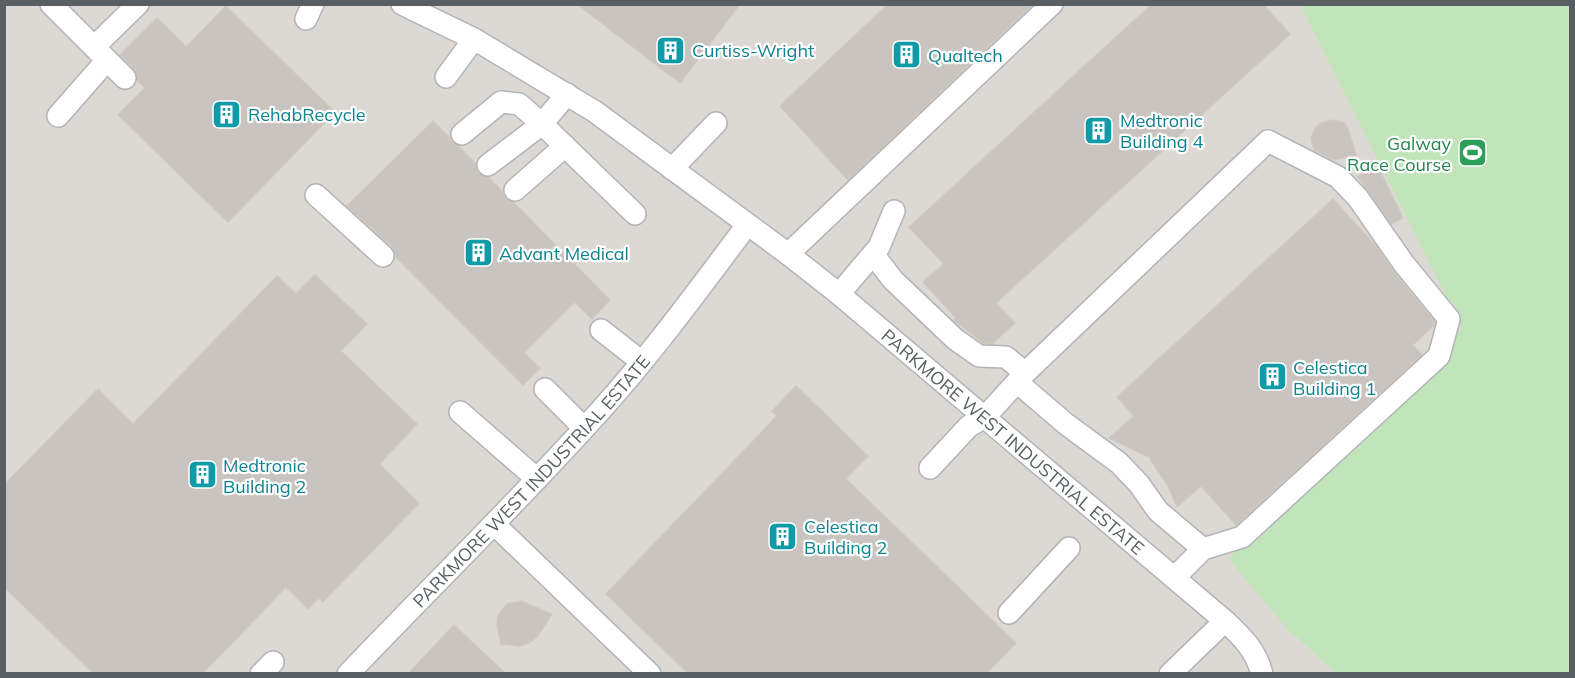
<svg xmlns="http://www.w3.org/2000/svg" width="1575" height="678" viewBox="0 0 1575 678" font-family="Mulish,sans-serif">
<rect width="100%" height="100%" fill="#ece7df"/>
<polygon fill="#dcd9d4" points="4,5 1300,5 1463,328 1448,340 1454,353 1339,458 1289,631 1336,673 5,673"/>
<polygon fill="#c2e4bb" points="1300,5 1570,5 1570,673 1336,673 1289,631 1228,558 1453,353 1447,340 1462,328"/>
<g fill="#c9c4bf" stroke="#d0c8be" stroke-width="1.5">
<polygon points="577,4 740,4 680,83"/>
<polygon points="888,4 1033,4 848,180 780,106"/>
<polygon points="1152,4 1263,4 1290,34 996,303 1015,323 992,344 983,343 954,320 956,318 923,282 944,264 909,227"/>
<polygon points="226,6 335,112 228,222 118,115 145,88 137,80 134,69 120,55 157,18 186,47"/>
<polygon points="1332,120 1344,123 1348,128 1356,155 1334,160 1314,150 1311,138 1316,127 1321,123"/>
<polygon points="433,121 476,164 478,173 489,178 502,191 506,199 513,202 610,300 592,319 575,302 524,353 540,368 523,385 395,256 392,247 347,206"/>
<polygon points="1375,161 1403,218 1391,224 1358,177"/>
<polygon points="1333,199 1375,245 1394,272 1435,322 1434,325 1413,345 1422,355 1236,525 1201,486 1177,507 1168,486 1150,459 1151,458 1109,438 1134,416 1117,397"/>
<polygon points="315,275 367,324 341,351 417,424 379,464 419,503 323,602 319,598 308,609 286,587 202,674 94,674 4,587 4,485 98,389 133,424 277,276 296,294"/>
<polygon points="796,386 868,456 846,479 1016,643 986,674 689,674 606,594 777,416 772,411"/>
<polygon points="521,601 552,614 537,637 529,643 520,646 501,644 497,625 498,615 507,604"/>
<polygon points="454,625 506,674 408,674"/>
</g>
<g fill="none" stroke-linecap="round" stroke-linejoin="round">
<defs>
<g id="minor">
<polyline points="51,4 125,78"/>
<path id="s1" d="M 402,4 L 474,39 L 594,111 L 788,254 L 839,294 L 1225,621 C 1242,637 1256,650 1262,674"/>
<polyline points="306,19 313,4"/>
<polyline points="94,47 138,4"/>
<polyline points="446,77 474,39"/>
<polyline points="567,94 542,124 635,214"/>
<polyline points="58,116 107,60"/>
<polyline points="462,134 501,102 519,104 542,124 488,165"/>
<polyline points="672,169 716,123"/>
<polyline points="515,190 565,146"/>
<polyline points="316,195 383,256"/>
<polyline points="788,254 1052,4"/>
<polyline points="873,254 893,280 955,339 979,356 1006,357 1025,373"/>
<polyline points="839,294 879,247 894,211"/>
<polyline points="601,330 642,362"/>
<polyline points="1018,383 1066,424 1119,463 1139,484 1158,511 1203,549"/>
<polyline points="545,389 584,428"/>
<polyline points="460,412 537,479"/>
<polyline points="930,468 969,426 985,417 1025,373 1268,141 1338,177 1358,198 1404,264 1449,319 1439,356 1242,537 1203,549 1174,578"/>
<polyline points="494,524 650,674"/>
<polyline points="1009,613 1069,548"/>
<polyline points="261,674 273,662"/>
<path id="s2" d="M 348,674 C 432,586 519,501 600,411 C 653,352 700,288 747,225"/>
<polyline points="1170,674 1225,621"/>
</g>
</defs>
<use href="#minor" stroke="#b1b4b8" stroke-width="24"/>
<use href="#minor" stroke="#fff" stroke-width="21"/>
</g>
<defs>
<symbol id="building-square" viewBox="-11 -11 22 22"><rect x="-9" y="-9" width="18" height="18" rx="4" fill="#0f9aa8" stroke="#fff"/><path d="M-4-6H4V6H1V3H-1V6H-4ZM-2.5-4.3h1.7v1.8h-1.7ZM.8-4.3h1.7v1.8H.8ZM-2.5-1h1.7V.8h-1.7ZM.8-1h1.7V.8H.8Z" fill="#fff"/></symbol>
<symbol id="stadium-square" viewBox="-11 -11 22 22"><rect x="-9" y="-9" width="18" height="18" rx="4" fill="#2e9e5b" stroke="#fff"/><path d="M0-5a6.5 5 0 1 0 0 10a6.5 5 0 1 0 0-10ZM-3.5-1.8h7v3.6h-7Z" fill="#fff"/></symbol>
</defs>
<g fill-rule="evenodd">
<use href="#building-square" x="654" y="34" width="33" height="33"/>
<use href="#building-square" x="890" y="38" width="33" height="33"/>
<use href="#building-square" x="210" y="98" width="33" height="33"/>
<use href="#building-square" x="1082" y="114" width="33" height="33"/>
<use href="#stadium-square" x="1456" y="136" width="33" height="33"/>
<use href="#building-square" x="462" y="236" width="33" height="33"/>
<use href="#building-square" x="1256" y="360" width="33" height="33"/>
<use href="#building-square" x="186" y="458" width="33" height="33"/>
<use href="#building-square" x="766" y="520" width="33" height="33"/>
</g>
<g text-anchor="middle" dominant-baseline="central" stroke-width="4.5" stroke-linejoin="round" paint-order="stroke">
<g font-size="18" fill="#0d838f" stroke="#fff" text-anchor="start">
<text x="692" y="50">Curtiss-Wright</text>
<text x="928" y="55">Qualtech</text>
<text x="248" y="114">RehabRecycle</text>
<text x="1120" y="120">Medtronic<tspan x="1120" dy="21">Building 4</tspan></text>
<text x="499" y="253">Advant Medical</text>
<text x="1293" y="367">Celestica<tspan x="1293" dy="21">Building 1</tspan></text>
<text x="223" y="465">Medtronic<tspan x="223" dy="21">Building 2</tspan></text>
<text x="804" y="526">Celestica<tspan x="804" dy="21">Building 2</tspan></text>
</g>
<g font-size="18" fill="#27864d" stroke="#fff" text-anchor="end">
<text x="1451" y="143">Galway<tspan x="1451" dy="21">Race Course</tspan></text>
</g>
<g font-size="18" fill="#585e61" stroke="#fff">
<text stroke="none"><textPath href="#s1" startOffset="754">PARKMORE WEST INDUSTRIAL ESTATE</textPath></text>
<text stroke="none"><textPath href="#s2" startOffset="266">PARKMORE WEST INDUSTRIAL ESTATE</textPath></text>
</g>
</g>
<rect width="1575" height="678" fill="none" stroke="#585e61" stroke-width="12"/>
</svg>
